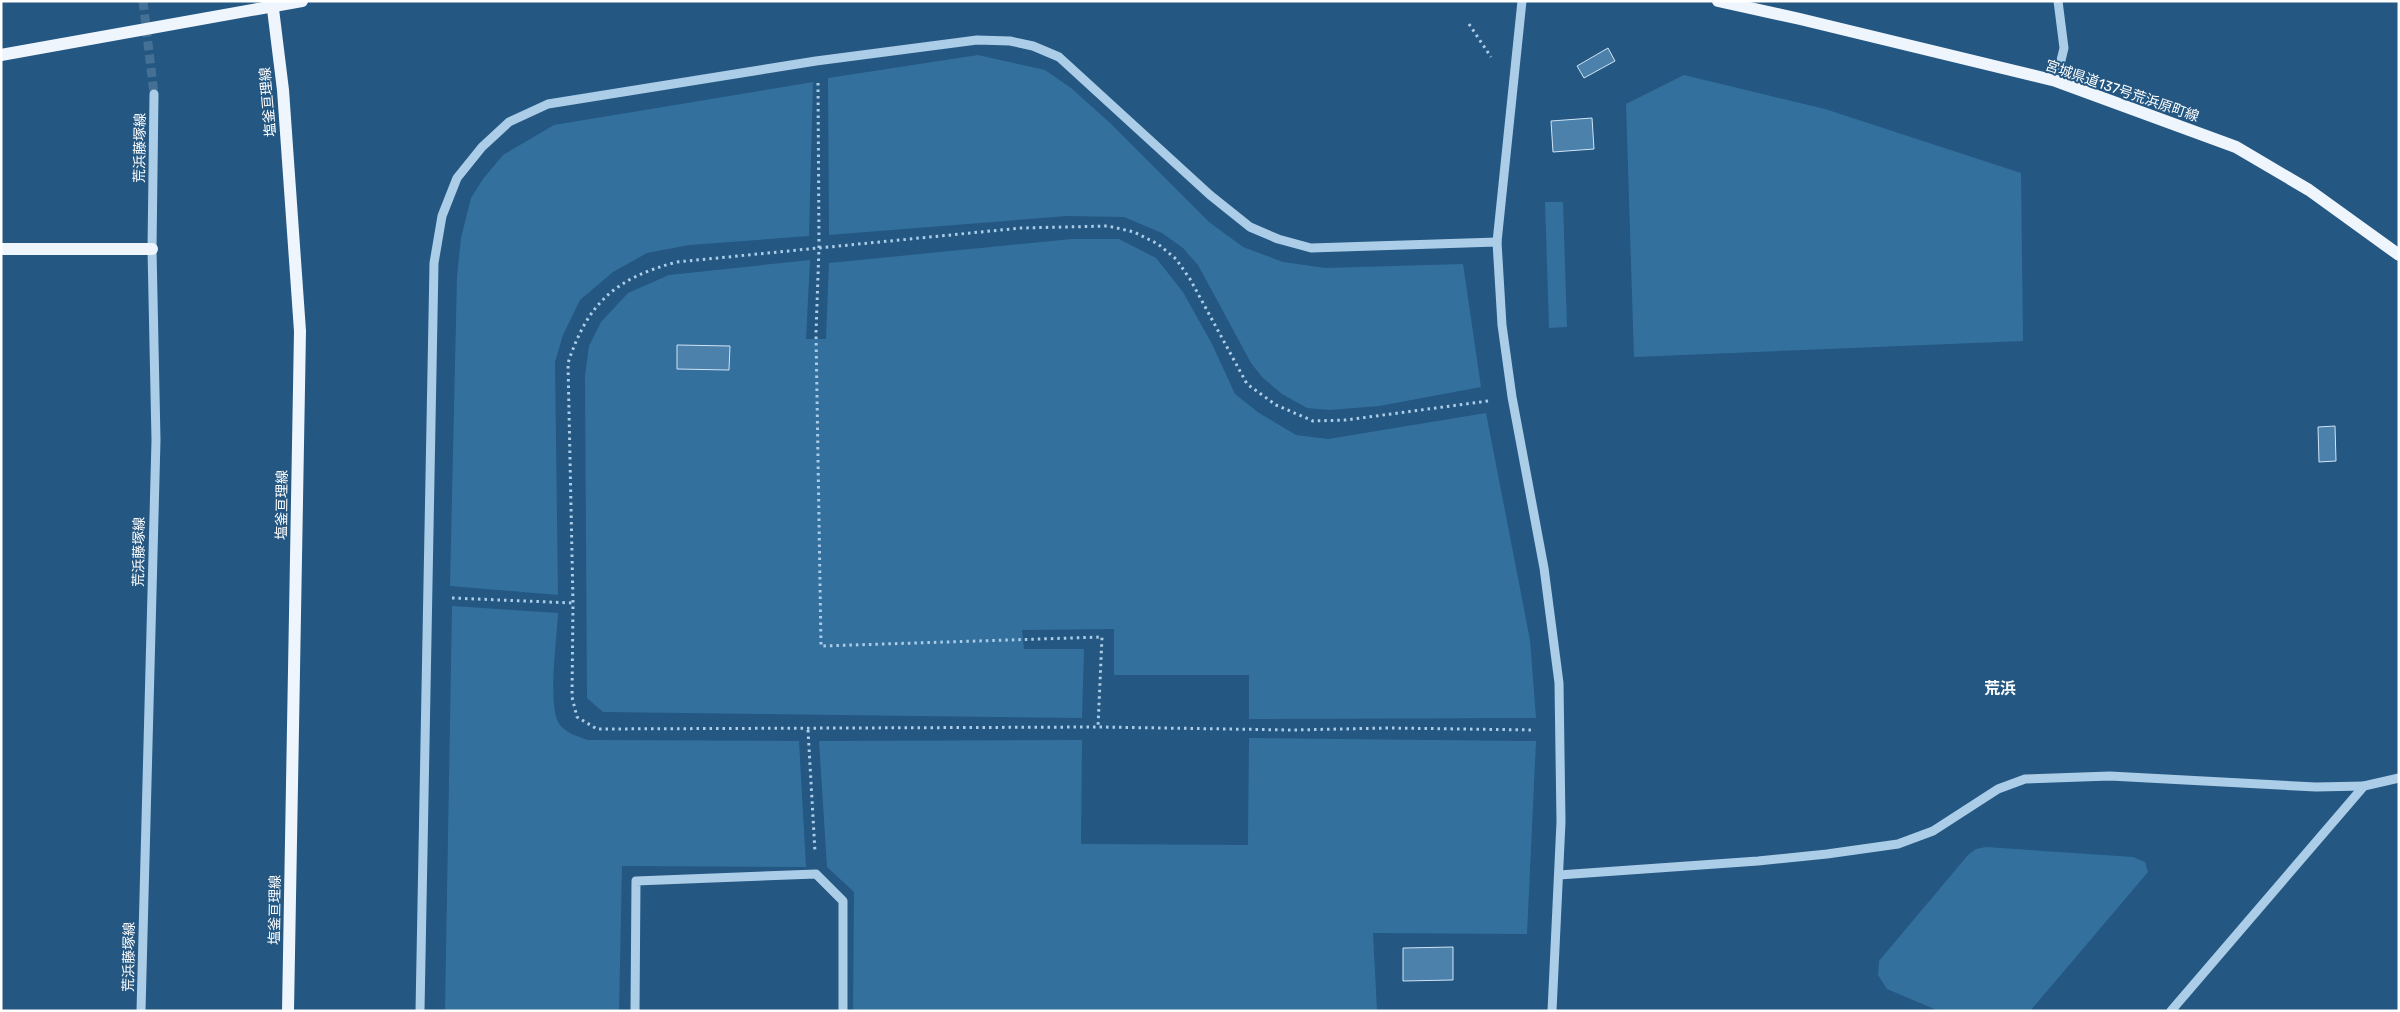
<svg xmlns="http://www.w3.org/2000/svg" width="2400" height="1012" viewBox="0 0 2400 1012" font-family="Rubik,'Noto Sans JP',sans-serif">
<rect width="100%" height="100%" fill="#245782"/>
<g fill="#34709e" fill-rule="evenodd">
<polygon points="978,55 1045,70 1071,88 1109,122 1209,222 1243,247 1283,262 1325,268 1463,264 1481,387 1379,406 1330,410 1307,408 1282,394 1263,378 1251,363 1198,265 1183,248 1162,233 1124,217 1067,216 829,235 828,78"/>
<polygon points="1684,75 1825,109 2021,173 2023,341 1634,357 1626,104"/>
<polygon points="813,82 809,236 689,245 647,253 613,272 580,300 563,335 555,362 558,595 450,586 457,276 461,238 471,198 483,179 503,155 554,125"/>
<polygon points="1545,202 1563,202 1567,327 1549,328"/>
<path d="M 1072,239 L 1119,239 L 1156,258 L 1183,292 L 1212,344 L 1235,394 L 1259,413 L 1296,435 L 1328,439 L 1486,413 L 1530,640 L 1536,718 L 1249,719 L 1249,675 L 1114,675 L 1114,629 L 1022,630 L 1024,649 L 1084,649 L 1082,718 L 603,712 L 587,698 L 585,376 L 589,346 L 601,322 L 628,293 L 669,275 L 810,260 L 806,339 L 826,339 L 829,263 ZM 677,345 L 730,346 L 729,370 L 677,369 Z"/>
<path d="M 452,606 L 558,613 C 557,639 548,701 558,722 C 563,732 578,737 588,740 L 799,741 L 806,867 L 622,866 L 619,1011 L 445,1011 Z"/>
<polygon points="1249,738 1536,741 1527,934 1373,933 1377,1011 853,1011 854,892 827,867 819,741 1082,740 1081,844 1248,845"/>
<polygon points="1986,847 2133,857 2145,862 2148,872 2030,1011 1939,1011 1887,989 1878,975 1879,961 1968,855 1976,849"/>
</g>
<g fill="#4c81ab" stroke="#cfe5f6">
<polygon points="1608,48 1615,61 1584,78 1577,66"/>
<polygon points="1592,118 1594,149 1553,152 1551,121"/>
<polygon points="677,345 730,346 729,370 677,369"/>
<polygon points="2335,426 2336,461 2319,462 2318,427"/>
<polygon points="1453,947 1453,980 1403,981 1403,948"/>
</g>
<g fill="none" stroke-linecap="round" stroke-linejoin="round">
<polyline stroke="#457095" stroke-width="9" stroke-dasharray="9 4.5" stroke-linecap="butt" points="143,1 154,94"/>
<g stroke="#accde7" stroke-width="3" stroke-dasharray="2.5 4" stroke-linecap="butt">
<polyline points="1469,24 1491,57"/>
<polyline points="818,83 819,247 816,333 821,646 1102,637 1098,727"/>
<path d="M 1488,401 L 1346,420 L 1313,421 L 1276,405 L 1247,384 L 1190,279 L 1176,259 L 1158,244 L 1134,232 L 1108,226 L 1021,228 L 677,262 C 616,278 588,302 568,363 L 573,603 L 572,697 L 577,717 L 597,729 L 1098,727 L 1292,730 L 1389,728 L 1535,730"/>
<polyline points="452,598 573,603"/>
<polyline points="808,730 815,852"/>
</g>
<g stroke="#accde7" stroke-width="9">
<polyline points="1522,1 1497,242 1502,325 1512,397 1544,568 1559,683 1561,822 1552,1011"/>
<polyline points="2056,81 2064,48 2058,1"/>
<polyline points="1559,875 1758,861 1827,854 1898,844 1933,831 1998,789 2025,779 2110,776 2316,787 2364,786"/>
<polyline points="141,1011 156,440 152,249 154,94"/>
<polyline points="420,1011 434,263 442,216 457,178 482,147 509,122 548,104 816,61 977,40 1010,41 1033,46 1059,57 1210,195 1250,227 1278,239 1311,248 1497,242"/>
<polyline points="635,1011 636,881 816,874 843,901 843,1011"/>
<polyline points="2171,1011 2364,786 2399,778"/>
</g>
<g stroke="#eef5fd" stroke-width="12">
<polyline points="272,1 283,90 300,331 288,1011"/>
<polyline points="1718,1 1800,19 2056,81 2236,147 2309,190 2399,255"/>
<polyline points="1,55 302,1"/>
<polyline points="1,249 152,249"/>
</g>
</g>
<g text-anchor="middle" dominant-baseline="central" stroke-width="4" stroke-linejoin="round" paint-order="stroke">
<g font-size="14" fill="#fff" stroke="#245782">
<text transform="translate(2122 91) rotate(19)">宮城県道137号荒浜原町線</text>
<text transform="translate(268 102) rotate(-95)">塩釜亘理線</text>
<text transform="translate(140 148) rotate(-89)">荒浜藤塚線</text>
<text transform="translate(282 505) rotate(-89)">塩釜亘理線</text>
<text transform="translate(139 552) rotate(-89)">荒浜藤塚線</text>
<text transform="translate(275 910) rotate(-89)">塩釜亘理線</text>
<text transform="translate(129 957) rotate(-89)">荒浜藤塚線</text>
</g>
<g font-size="16" font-weight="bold" fill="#fff" stroke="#245782">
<text x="2000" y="688">荒浜</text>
</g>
</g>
<rect width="2400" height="1012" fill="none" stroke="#ffffff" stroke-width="5"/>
</svg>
